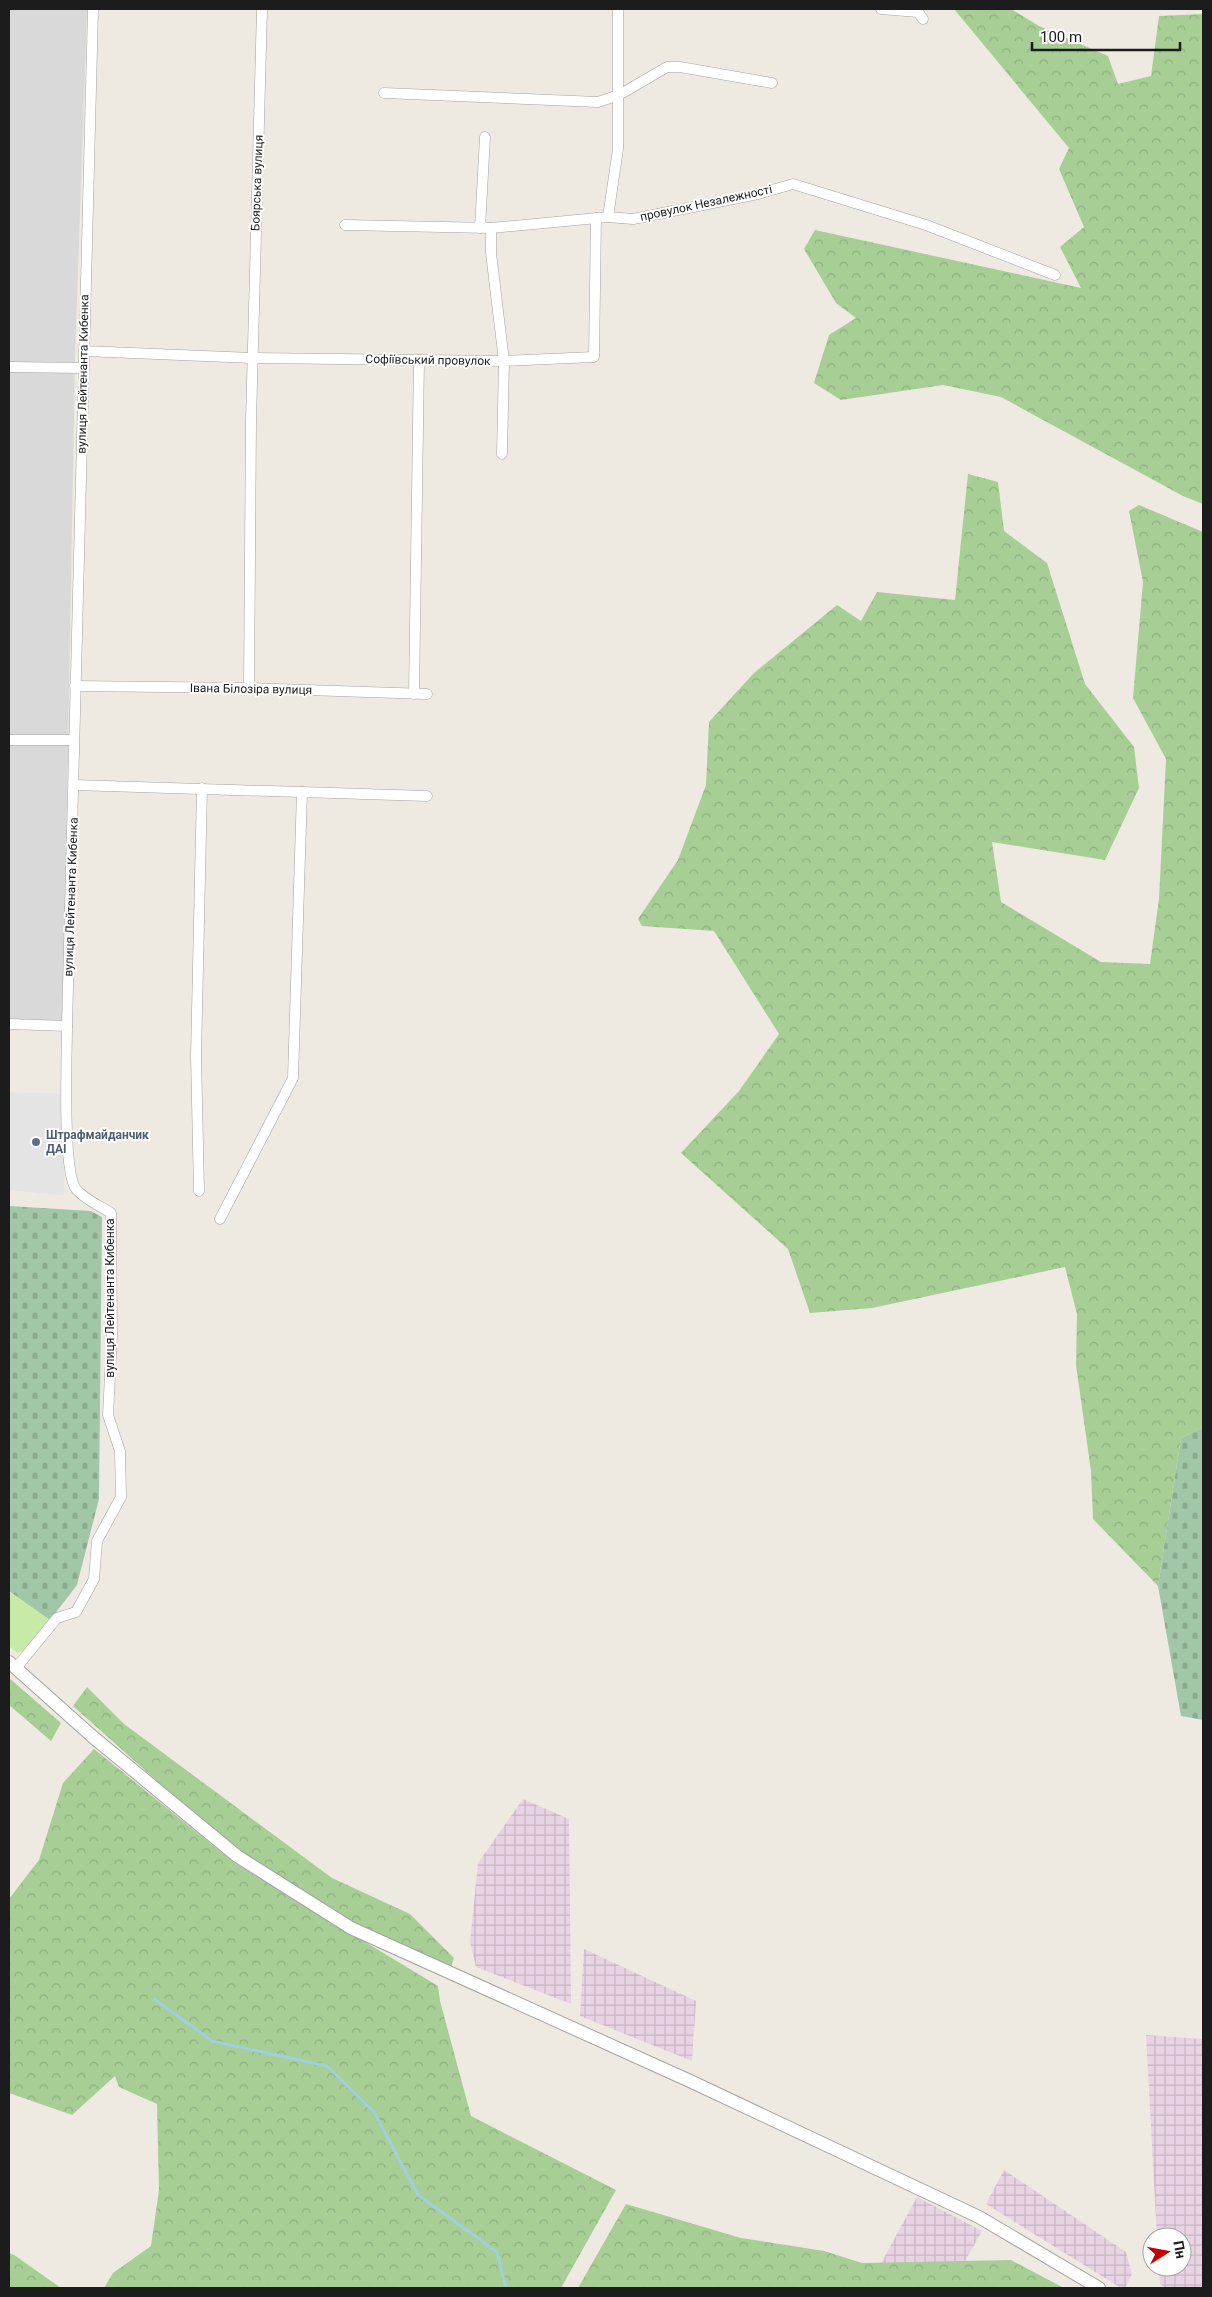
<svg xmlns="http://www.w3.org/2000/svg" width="1212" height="2297" viewBox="0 0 1212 2297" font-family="Roboto,sans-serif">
<defs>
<pattern id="industrial-grid" width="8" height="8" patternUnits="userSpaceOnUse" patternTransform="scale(1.25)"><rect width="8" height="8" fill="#e7d3e3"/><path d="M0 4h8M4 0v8" fill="none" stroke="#c6b5c2"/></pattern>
<pattern id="forest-crowns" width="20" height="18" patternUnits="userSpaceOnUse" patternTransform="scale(1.25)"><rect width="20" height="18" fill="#a6ce95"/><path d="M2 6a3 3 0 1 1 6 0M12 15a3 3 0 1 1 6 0" fill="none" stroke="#8eb080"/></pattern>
<pattern id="cemetery-stones" width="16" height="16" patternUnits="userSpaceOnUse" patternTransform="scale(1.25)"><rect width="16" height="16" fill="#a2c7a8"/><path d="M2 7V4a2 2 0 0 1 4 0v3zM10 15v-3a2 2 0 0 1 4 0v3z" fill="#8baa90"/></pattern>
</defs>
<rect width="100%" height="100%" fill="#eeeae1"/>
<polygon fill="#dad9d9" points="9,9 87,9 75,359 63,1021 9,1019"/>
<g fill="url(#industrial-grid)">
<polygon points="523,1799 569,1819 571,2004 476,1967 470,1942 478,1863"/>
<polygon points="584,1949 696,2001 692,2061 580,2016"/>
<polygon points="1146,2035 1203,2039 1203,2288 1166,2288 1160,2284 1159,2267 1182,2267 1182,2237 1157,2237"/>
<polygon points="1004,2170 1126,2252 1132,2274 1125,2288 1121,2288 986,2204"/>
<polygon points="917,2197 982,2231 960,2270 878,2269"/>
</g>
<polygon fill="#c7eaa6" points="9,1591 50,1620 28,1649 17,1653 9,1646"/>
<g fill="url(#forest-crowns)">
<polygon points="954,9 1011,9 1039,26 1108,56 1118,84 1151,76 1159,16 1203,14 1203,504 1183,496 1001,397 943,385 841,400 814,383 829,335 856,318 836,303 804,249 815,230 1081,288 1060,247 1084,227 1059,169 1069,148"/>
<polygon points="968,474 998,482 1004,531 1047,563 1085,684 1134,747 1139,788 1105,860 992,842 1001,902 1101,962 1150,964 1159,899 1166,759 1133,698 1143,582 1129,511 1139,505 1203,532 1203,1427 1181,1438 1158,1586 1093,1519 1091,1471 1076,1365 1077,1314 1065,1267 872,1308 810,1313 788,1249 681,1153 739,1091 779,1034 714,931 642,926 638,919 678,860 706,785 709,722 754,673 837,605 861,621 877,592 955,600"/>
<polygon points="9,1678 61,1723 51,1741 9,1705"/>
<polygon points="87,1687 124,1724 332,1878 410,1914 454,1958 451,1967 351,1921 239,1854 73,1706"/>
<polygon points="94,1749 236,1864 438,1986 440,2001 471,2116 616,2190 561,2288 104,2288 113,2273 151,2246 159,2190 157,2104 119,2087 115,2076 72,2115 9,2093 9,1899 39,1860 63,1783"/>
<polygon points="626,2204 741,2238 824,2251 862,2263 1011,2260 1064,2288 578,2288"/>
<polygon points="9,2253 14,2255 61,2288 9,2288"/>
</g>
<g fill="url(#cemetery-stones)">
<polygon points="9,1206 91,1211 102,1217 99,1499 77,1585 50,1620 9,1591"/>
<polygon points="1203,1427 1203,1720 1181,1716 1158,1586 1181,1438"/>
</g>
<polygon fill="#e4e4e4" points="9,1092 64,1094 64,1195 9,1190"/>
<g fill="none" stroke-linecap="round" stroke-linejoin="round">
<polyline stroke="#a1cfdd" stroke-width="3" points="154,1999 212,2041 327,2066 374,2112 418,2195 497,2252 506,2288"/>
<defs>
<g id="minor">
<polyline points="881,9 918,12 923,19"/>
<polyline points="384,93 598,102 619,95 667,67 680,67 772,83"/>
<polyline points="608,217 618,149 618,9"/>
<polyline points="345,225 491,228 608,217 633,219 758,194 793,184 926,225 1055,275"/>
<polyline points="480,228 485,137"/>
<polyline points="84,351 252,358 504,361 491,253 491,228"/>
<polyline points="9,367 83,368"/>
<polyline points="502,454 504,361 594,357 596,218"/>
<polyline points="75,686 249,688 427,694"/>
<polyline points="249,688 251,421 262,9"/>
<polyline points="414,694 419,360"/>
<polyline points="9,740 74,740"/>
<polyline points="74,785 427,796"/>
<polyline points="9,1024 67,1026"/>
<polyline points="199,1191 196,1056 202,788"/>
<polyline points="220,1219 293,1078 302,792"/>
<path d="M 16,1668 L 57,1618 L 76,1612 L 94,1579 L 97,1541 L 121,1497 L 120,1451 L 108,1415 L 112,1335 L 111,1213 C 100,1206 84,1199 76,1189 C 62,1171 67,1054 67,1026 L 93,9"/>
</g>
<polyline id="tertiary" points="9,1662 93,1737 237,1856 351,1928 690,2081 979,2217 1099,2288"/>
</defs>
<use href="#minor" stroke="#a3a3a3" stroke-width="11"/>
<use href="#tertiary" stroke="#a3a3a3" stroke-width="14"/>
<use href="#minor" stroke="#fff" stroke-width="10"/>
<use href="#tertiary" stroke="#fff" stroke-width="12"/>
</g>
<circle fill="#5c6f8a" stroke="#fff" stroke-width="2" cx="36" cy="1142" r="5"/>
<g text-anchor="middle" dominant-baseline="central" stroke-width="4" stroke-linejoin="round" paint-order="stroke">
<g font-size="12" fill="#1c1c1c" stroke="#fff">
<text transform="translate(257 183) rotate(-88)">Боярська вулиця</text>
<text transform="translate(706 203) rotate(-12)">провулок Незалежності</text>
<text transform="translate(428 360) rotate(1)">Софіївський провулок</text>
<text transform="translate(83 374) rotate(-89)">вулиця Лейтенанта Кибенка</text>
<text transform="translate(251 689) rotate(1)">Івана Білозіра вулиця</text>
<text transform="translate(71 897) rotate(-88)">вулиця Лейтенанта Кибенка</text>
<text transform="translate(110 1298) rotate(-90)">вулиця Лейтенанта Кибенка</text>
</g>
<g font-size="12" font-weight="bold" fill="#4e5e75" stroke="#fff" text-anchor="start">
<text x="46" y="1135">Штрафмайданчик<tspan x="46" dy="14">ДАІ</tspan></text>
</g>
</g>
<rect width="1212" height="2297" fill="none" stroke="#1c1c1c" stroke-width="20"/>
<g transform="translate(1167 2252) rotate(79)"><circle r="24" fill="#ffffff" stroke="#a4a4a4"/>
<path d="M0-4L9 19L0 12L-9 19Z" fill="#c80001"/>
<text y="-8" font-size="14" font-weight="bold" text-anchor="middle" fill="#1c1c1c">Пн</text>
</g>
<path d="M1032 42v8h148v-8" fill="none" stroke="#1c1c1c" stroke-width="2.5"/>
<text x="1040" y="42" font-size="15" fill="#1c1c1c" stroke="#ffffff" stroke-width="4" paint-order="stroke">100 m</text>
</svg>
